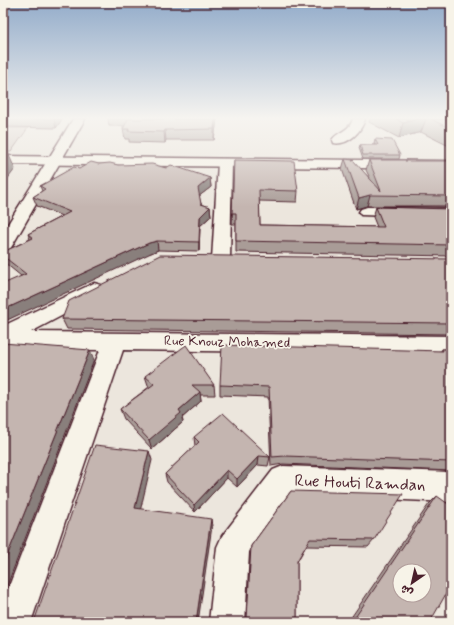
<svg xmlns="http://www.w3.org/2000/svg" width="454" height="625" viewBox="0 0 454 625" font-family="Mynerve,'Playpen Sans Arabic',sans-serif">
<rect width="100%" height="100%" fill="#ece6dd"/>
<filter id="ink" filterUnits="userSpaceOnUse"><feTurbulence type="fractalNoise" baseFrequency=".025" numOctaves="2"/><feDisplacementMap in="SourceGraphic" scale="8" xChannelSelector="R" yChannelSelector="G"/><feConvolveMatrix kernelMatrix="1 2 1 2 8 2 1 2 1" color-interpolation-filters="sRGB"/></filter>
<g filter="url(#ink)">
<polygon fill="#d5c9c2" stroke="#907476" points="3,119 14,119 7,128 28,128 11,152 3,152"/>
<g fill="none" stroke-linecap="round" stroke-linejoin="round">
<defs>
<g id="minor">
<polygon points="73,119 85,119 12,246 9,250 3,252 3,232"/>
<path d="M 353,119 L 365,119 C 361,132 348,146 333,143 L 332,140 C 338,131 349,132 353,119 Z"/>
<polygon points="225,159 230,160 232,163 230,259 228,263 221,265 214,263 212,259 218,163 220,160"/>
<polygon points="367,207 451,208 451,218 361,215 359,212 361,209"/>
<polygon points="94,283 101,285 104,290 101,295 31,332 451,336 451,354 123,350 31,622 3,622 3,602 100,350 3,349 3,326"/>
<polygon points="283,466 451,472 451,502 290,495 249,552 245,622 209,622 217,547 222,536 273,470"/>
</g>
<polygon id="major" points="3,156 451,161 451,169 3,164"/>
</defs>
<use href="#minor" stroke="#4a1f2b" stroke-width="3"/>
<use href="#major" stroke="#4a1f2b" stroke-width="3"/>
<use href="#minor" fill="#f7f3e8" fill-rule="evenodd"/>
<use href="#major" fill="#f7f3e8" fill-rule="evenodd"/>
</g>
<g fill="#a99c97" stroke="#4a1f2b">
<polygon points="5,119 62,119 56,128 8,127"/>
<polygon points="108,119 217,119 214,140 166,140 165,143 129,142 129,139 125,139 123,129 125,126 109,126"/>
<polygon points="370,119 451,119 451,147 421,132 399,138 369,122"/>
<polygon points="375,139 400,155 399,159 363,159 359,148 360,145 375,145 374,143"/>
<polygon points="345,159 370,178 366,170 369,160 407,160 407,161 451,161 451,206 367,206 356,209 342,169"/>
<polygon points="234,160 298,191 297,202 259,201 260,225 377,227 373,217 376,207 451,209 451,256 236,252 236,224 232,224"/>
<polygon points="99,164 166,168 210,178 211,187 199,196 201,204 210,207 211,216 200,226 199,251 158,250 151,253 21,276 5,263 3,260 3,252 30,239 28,234 62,216 37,206 33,197 42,191 40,186 79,169"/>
<polygon points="451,259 451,334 67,329 62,319"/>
<polygon points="442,349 451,349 451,471 283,464 271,466 268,397 220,395 220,385 441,351"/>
<polygon points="145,376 214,385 215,395 200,395 201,401 182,418 183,422 152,449 124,419 120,409 149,387 148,385"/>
<polygon points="194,437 270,457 268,466 258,465 237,487 227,478 195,512 167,482 165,474 195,446"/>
<polygon points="291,491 374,540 368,547 306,546 297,562 297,622 247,619 250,553 251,546"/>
<polygon points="437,496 430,622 348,622 429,504"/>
</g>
<g fill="#897f7b" stroke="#4a1f2b">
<polygon points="54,119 62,119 56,128"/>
<polygon points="215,119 217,119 214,140 214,129"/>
<polygon points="418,119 426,119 421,132 399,138 403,123"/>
<polygon points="165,130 166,140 165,143 164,132"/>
<polygon points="8,153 15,169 3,185 3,159"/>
<polygon points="210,178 211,187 198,197 198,188"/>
<polygon points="370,195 367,206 356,209 359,198"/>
<polygon points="210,207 211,216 200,226 199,251 199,242 200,217"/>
<polygon points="157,241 158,250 151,253 3,322 3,310 149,243"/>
<polygon points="90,350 94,360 3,596 3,566"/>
<polygon points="200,392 201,401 182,418 183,422 152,449 149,440 179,410"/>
<polygon points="149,451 152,460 139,516 135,508"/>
<polygon points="259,456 258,465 237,487 237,479"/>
<polygon points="227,470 227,478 195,512 194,505"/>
<polygon points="211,519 212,526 198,622 196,622"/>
</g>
<g fill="#c4b5b0" stroke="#4a1f2b" fill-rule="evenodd">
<polygon points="128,119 215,119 214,129 165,130 164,132 128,131 129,129 123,129"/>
<polygon points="396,119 418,119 403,123"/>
<polygon points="431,119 451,120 451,129"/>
<polygon points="375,139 392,140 400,155 363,155 360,145 378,145"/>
<polygon points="3,153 8,153 3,159"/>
<polygon points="345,159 353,160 381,191 369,160 407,160 405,161 451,161 451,196 370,195 359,198"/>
<polygon points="234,160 294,161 298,191 259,190 260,225 384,227 376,207 451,209 451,245 236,241 236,213 232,213"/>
<polygon points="91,162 99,164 110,163 118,165 152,164 166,168 171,165 210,178 198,188 201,204 210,207 200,217 199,242 157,241 149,243 3,310 3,284 26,274 3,256 3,252 33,238 28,234 70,212 33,197 45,189 40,186 74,167 79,169"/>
<polygon points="160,255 451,259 451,323 62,319 69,301"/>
<polygon points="3,343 90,350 3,566"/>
<polygon points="186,345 214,385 192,385 200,392 179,410 181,413 149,440 120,409 154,384 145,376"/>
<polygon points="222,345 443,351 442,349 451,349 451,462 285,456 272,457 269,387 220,385"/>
<polygon points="223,413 270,457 259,456 237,479 227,470 194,505 165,474 199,442 194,437"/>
<polygon points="95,445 149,451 135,508 211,519 196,622 34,622"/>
<polygon points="291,491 403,494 374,540 310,539 297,561 297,622 243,622 243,620 247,618 251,546"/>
<path d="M 437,496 L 451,506 L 451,585 L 430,622 L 352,622 ZM 400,571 L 424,571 L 424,595 L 400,595 Z"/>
</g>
</g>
<linearGradient id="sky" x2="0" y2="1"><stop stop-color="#93acca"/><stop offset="0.57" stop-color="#f6f4f0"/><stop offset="1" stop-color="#f6f4f0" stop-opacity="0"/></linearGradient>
<rect width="454" height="207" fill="url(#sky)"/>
<g text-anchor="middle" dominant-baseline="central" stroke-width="3.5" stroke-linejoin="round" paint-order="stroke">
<g font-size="14" fill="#4a1f2b" stroke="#f7f3e8">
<text transform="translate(227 342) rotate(1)">Rue Knouz Mohamed</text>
</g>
<g font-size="17" fill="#4a1f2b" stroke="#f7f3e8">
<text transform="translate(360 483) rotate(2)">Rue Houti Ramdan</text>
</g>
</g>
<rect width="454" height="625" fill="none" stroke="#f7f3e8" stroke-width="16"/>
<rect x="8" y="8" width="438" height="609" fill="none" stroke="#4a1f2b" stroke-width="1.5" filter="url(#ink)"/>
<g transform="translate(412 583) rotate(214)"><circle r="19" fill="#f7f3e8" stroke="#b29e9c"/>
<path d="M0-3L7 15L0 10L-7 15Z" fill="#4a1f2b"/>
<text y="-6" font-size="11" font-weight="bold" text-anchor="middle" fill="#4a1f2b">ش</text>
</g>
</svg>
